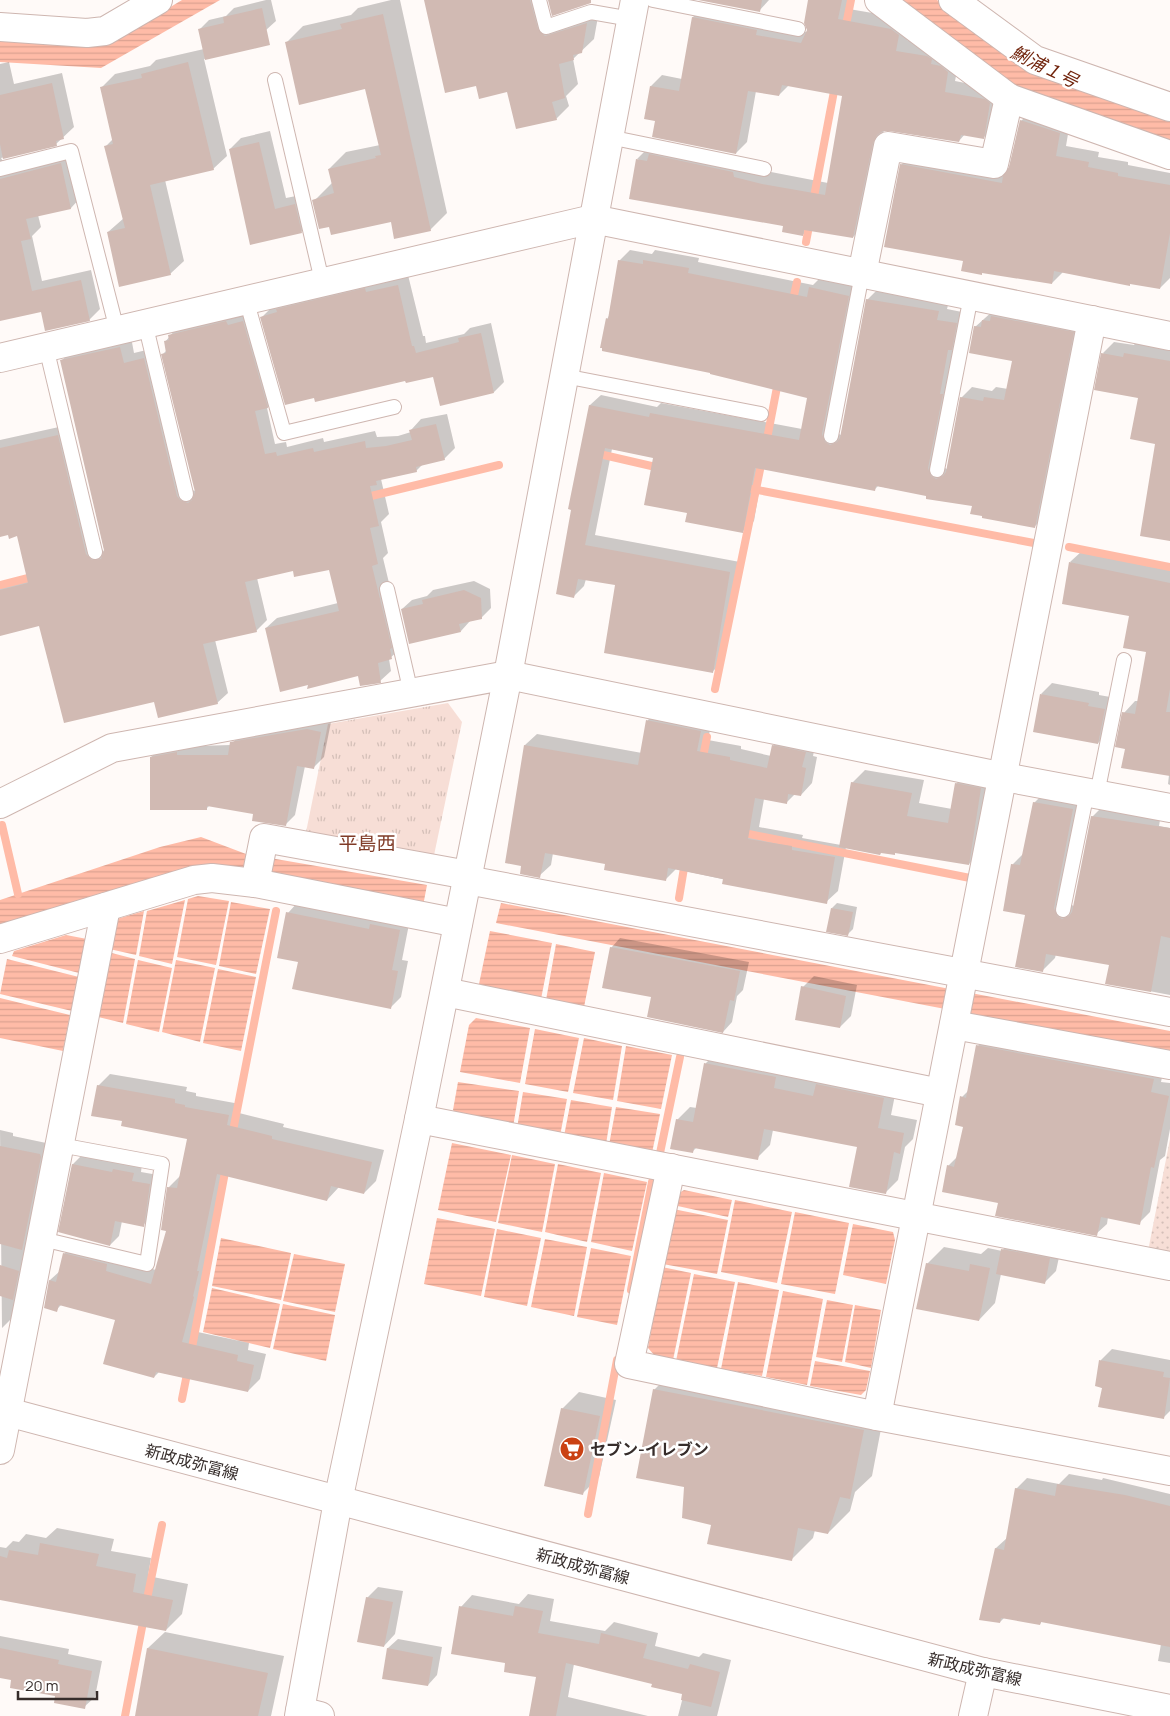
<svg xmlns="http://www.w3.org/2000/svg" width="1170" height="1716" viewBox="0 0 1170 1716" font-family="Manrope,'Noto Sans JP',sans-serif">
<defs>
<pattern id="grass-tufts" width="24" height="20" patternUnits="userSpaceOnUse" patternTransform="scale(1.25)"><rect width="24" height="20" fill="#f7ded6"/><path d="M3 7l-1-3M5 7V3M7 7l1-3M15 17l-1-3M17 17v-4M19 17l1-3" fill="none" stroke="#d4bfb8"/></pattern>
<pattern id="park-dots" width="8" height="8" patternUnits="userSpaceOnUse" patternTransform="scale(1.25)"><rect width="8" height="8" fill="#f7ded6"/><path d="M2 2h.1M6 6h.1" fill="none" stroke="#d4bfb8" stroke-width="1.8" stroke-linecap="round"/></pattern>
<pattern id="water-rules" width="6" height="5" patternUnits="userSpaceOnUse" patternTransform="scale(1.25)"><rect width="6" height="5" fill="#ffbba7"/><path d="M0 2.5h6" fill="none" stroke="#dba190"/></pattern>
</defs>
<rect width="100%" height="100%" fill="#fffaf8"/>
<polygon fill="url(#grass-tufts)" points="448,703 462,722 433,860 305,837 328,724"/>
<polygon fill="url(#park-dots)" points="1170,1139 1170,1255 1148,1251"/>
<g fill="url(#water-rules)">
<polygon points="182,0 220,0 101,68 0,62 0,41 114,41"/>
<polygon points="901,0 937,0 1022,64 1170,119 1170,142 1013,86"/>
<polygon points="201,837 246,854 427,885 423,906 209,866 192,866 0,926 0,900 160,847"/>
<polygon points="198,896 229,901 216,965 177,957 188,899"/>
<polygon points="185,900 172,964 139,956 147,911"/>
<polygon points="231,902 270,909 256,974 219,966"/>
<polygon points="501,903 1170,1031 1170,1052 496,923"/>
<polygon points="144,911 136,955 105,948 110,921"/>
<polygon points="490,931 552,943 541,999 485,989 479,984"/>
<polygon points="66,935 87,939 79,973 12,956 14,951"/>
<polygon points="556,944 595,952 584,1007 546,1000"/>
<polygon points="104,951 135,959 123,1023 90,1015"/>
<polygon points="7,959 79,977 72,1011 0,994"/>
<polygon points="138,960 172,968 159,1032 126,1024"/>
<polygon points="176,960 215,968 200,1042 162,1032"/>
<polygon points="218,969 256,977 241,1051 203,1043"/>
<polygon points="0,998 70,1015 63,1051 0,1038"/>
<polygon points="476,1018 530,1028 520,1083 460,1072 469,1025"/>
<polygon points="535,1029 579,1038 568,1092 525,1084"/>
<polygon points="584,1038 622,1046 613,1100 573,1093"/>
<polygon points="626,1046 672,1055 661,1109 617,1101"/>
<polygon points="458,1082 519,1091 513,1127 458,1117 453,1110"/>
<polygon points="523,1092 567,1099 560,1136 517,1128"/>
<polygon points="571,1100 612,1107 606,1144 564,1136"/>
<polygon points="616,1107 660,1114 652,1153 609,1145"/>
<polygon points="452,1143 511,1155 496,1222 438,1210"/>
<polygon points="512,1155 555,1164 542,1232 498,1223"/>
<polygon points="558,1164 601,1173 587,1242 545,1232"/>
<polygon points="604,1173 647,1182 632,1251 591,1242"/>
<polygon points="684,1190 732,1200 728,1217 673,1205 676,1195"/>
<polygon points="735,1200 792,1212 777,1283 721,1272"/>
<polygon points="673,1209 728,1220 717,1274 663,1264"/>
<polygon points="795,1212 849,1223 835,1294 781,1284"/>
<polygon points="437,1218 495,1229 481,1296 424,1284"/>
<polygon points="853,1224 893,1232 895,1240 886,1284 843,1275"/>
<polygon points="497,1229 541,1238 527,1306 484,1297"/>
<polygon points="221,1238 291,1253 281,1300 212,1286"/>
<polygon points="545,1239 587,1247 574,1316 531,1307"/>
<polygon points="591,1248 631,1256 617,1325 577,1317"/>
<polygon points="294,1254 345,1264 335,1312 283,1301"/>
<polygon points="662,1267 691,1273 673,1360 655,1356 648,1348"/>
<polygon points="694,1274 735,1282 717,1368 676,1361"/>
<polygon points="738,1282 779,1290 762,1376 721,1369"/>
<polygon points="212,1288 280,1304 270,1348 203,1332"/>
<polygon points="783,1291 823,1299 807,1385 766,1377"/>
<polygon points="827,1300 853,1305 842,1362 816,1357"/>
<polygon points="283,1304 335,1315 326,1361 273,1349"/>
<polygon points="855,1305 881,1310 871,1368 845,1362"/>
<polygon points="815,1361 870,1371 866,1390 861,1395 810,1386"/>
</g>
<g fill="#0003">
<polygon points="266,0 271,0 276,21 266,30 240,51 204,59 227,156 213,169 165,180 184,261 170,274 108,232 124,218 106,146 113,139 101,88 115,74 150,66 156,60 204,49 199,30 209,20 226,16 234,8"/>
<polygon points="391,0 400,0 447,213 430,230 392,221 330,225 314,201 332,183 329,169 346,152 380,145 366,88 286,43 303,26 351,15 358,8"/>
<polygon points="425,0 533,0 541,35 555,22 599,11 594,39 573,59 578,84 566,96 569,106 556,119 508,90 477,84"/>
<polygon points="704,0 769,0 759,11"/>
<polygon points="810,0 850,0 849,9 902,18 909,23 907,40 939,46 959,61 955,81 996,89 994,127 983,138 965,134 959,141 884,130 864,226 853,237 808,229 803,235 637,159 648,148 828,183 844,95 789,85 779,95 756,91 747,142 736,153 657,120 651,86 662,75 682,79 693,17 704,6 766,25 807,32"/>
<polygon points="9,62 14,84 62,73 74,127 56,144 1,158 5,165 71,153 81,197 71,208 38,215 41,227 32,236 42,281 91,270 100,309 89,320 42,310 0,320 0,64"/>
<polygon points="1032,110 1070,122 1066,146 1099,152 1098,157 1128,162 1128,165 1170,173 1170,278 1160,288 1131,283 1129,285 1063,272 1052,283 983,272 981,274 965,260 901,165 912,154 1008,172 1021,121"/>
<polygon points="270,131 286,198 306,194 312,221 301,232 251,244 230,149 241,138"/>
<polygon points="630,250 652,254 655,250 699,258 698,262 813,285 821,277 859,285 835,432 841,435 867,300 878,289 949,301 947,309 967,313 941,466 947,469 961,398 972,387 992,391 996,387 1008,389 1013,360 975,327 994,310 1084,322 1046,516 1035,526 973,505 928,495 878,486 875,489 763,468 754,521 743,531 688,511 654,457 612,449 595,535 740,562 724,661 713,671 616,584 586,579 584,586 574,596 590,405 601,395 657,407 661,403 802,429 808,397 712,372 607,319 609,316 619,261"/>
<polygon points="408,275 423,336 425,336 426,343 464,334 470,328 491,323 504,382 494,392 434,375 406,379 262,317 272,307"/>
<polygon points="254,311 278,397 267,408 275,444 286,442 287,447 323,438 324,442 375,431 377,437 398,436 411,432 411,430 421,419 447,414 455,448 444,459 423,464 416,471 381,479 389,514 381,522 388,553 383,558 402,637 402,647 389,659 391,671 380,681 359,675 309,684 266,628 277,618 338,603 330,568 294,570 257,578 267,620 256,631 215,640 228,693 217,703 155,701 40,625 0,634 0,589 9,580 27,576 18,535 9,533 0,536 0,440 68,425 97,543 105,553 62,360 73,350 131,337 134,353 155,348 191,490 196,491 163,354 167,350 165,342 180,324"/>
<polygon points="1114,342 1134,345 1136,342 1170,348 1170,540 1157,443 1139,397 1103,353"/>
<polygon points="1082,551 1170,569 1170,785 1168,784 1169,775 1124,713 1135,701 1139,701 1147,651 1131,615 1070,562"/>
<polygon points="474,581 490,589 491,608 481,618 470,621 461,631 402,609 412,600 427,596 433,590"/>
<polygon points="1052,683 1099,692 1099,695 1116,698 1109,732 1098,743 1041,694"/>
<polygon points="659,709 712,719 708,740 741,746 741,749 771,756 773,746 784,734 816,741 813,756 817,757 812,783 801,795 795,794 786,803 764,799 759,827 803,835 802,838 841,845 852,783 865,770 924,780 919,803 952,809 956,784 969,771 993,775 982,851 969,864 896,852 894,854 846,847 838,891 826,902 676,869 665,880 607,863 553,853 551,865 539,876 525,745 537,734 642,753 648,720"/>
<polygon points="318,720 331,722 324,757 314,767 305,766 295,815 285,825 255,813 210,805 206,809 151,757 162,747 231,745 242,732"/>
<polygon points="1047,790 1085,797 1069,904 1074,906 1092,817 1105,804 1161,814 1159,826 1170,828 1170,995 1107,983 1110,964 1056,954 1055,958 1042,971 1013,864 1024,853 1034,803"/>
<polygon points="298,902 410,919 402,960 408,961 401,997 390,1008 299,961 288,913"/>
<polygon points="837,903 857,907 853,929 848,934 832,908"/>
<polygon points="620,938 749,962 743,990 737,996 732,1022 723,1032 652,996 611,948"/>
<polygon points="814,976 857,985 851,1016 840,1027 803,987"/>
<polygon points="988,1035 1164,1068 1161,1082 1170,1083 1170,1129 1165,1156 1160,1160 1150,1212 1139,1223 1108,1217 1107,1224 1096,1234 999,1202 948,1166 958,1156 965,1126 962,1097 969,1090 978,1046"/>
<polygon points="719,1050 897,1085 891,1115 917,1120 913,1139 905,1147 898,1180 885,1193 858,1146 773,1130 770,1145 757,1158 697,1147 692,1152 677,1120 690,1107 697,1108 706,1063"/>
<polygon points="110,1074 187,1087 186,1091 196,1093 196,1096 240,1104 239,1113 284,1124 283,1127 384,1150 376,1181 364,1193 339,1187 327,1200 226,1175 208,1259 210,1260 204,1285 206,1285 193,1331 249,1343 248,1350 266,1354 260,1379 248,1391 159,1372 154,1377 116,1319 62,1304 56,1310 45,1307 50,1280 60,1271 64,1254 76,1242 117,1259 156,1270 167,1230 169,1187 181,1175 188,1138 124,1120 98,1086"/>
<polygon points="0,1130 13,1133 13,1136 51,1144 12,1318 2,1328"/>
<polygon points="82,1155 142,1164 141,1172 158,1175 152,1216 143,1225 122,1221 119,1236 110,1245 60,1231 73,1164"/>
<polygon points="1013,1238 1061,1248 1056,1271 1045,1282 1001,1274 995,1303 979,1320 927,1264 944,1247 981,1254 988,1248 1002,1251"/>
<polygon points="1112,1349 1170,1360 1170,1411 1164,1417 1096,1385 1101,1360"/>
<polygon points="676,1368 885,1408 872,1476 855,1492 850,1511 828,1533 815,1530 813,1538 791,1560 685,1486 654,1390"/>
<polygon points="579,1392 616,1400 599,1477 583,1493 562,1409"/>
<polygon points="1069,1474 1102,1480 1103,1478 1170,1494 1170,1663 1158,1661 1161,1644 1042,1621 1040,1624 1005,1617 1000,1622 996,1548 1007,1538 1016,1489 1027,1478 1059,1484"/>
<polygon points="57,1528 114,1539 111,1551 151,1558 148,1576 188,1584 182,1614 166,1630 0,1598 0,1547 6,1548 13,1541 19,1542 26,1534 46,1538"/>
<polygon points="378,1587 403,1591 395,1634 384,1646 367,1598"/>
<polygon points="528,1594 554,1599 550,1621 605,1631 614,1622 658,1633 655,1646 699,1657 703,1653 731,1660 717,1716 678,1716 684,1693 654,1683 574,1664 568,1697 648,1716 530,1716 537,1676 507,1662 461,1607 472,1595 519,1604"/>
<polygon points="165,1632 284,1656 271,1716 136,1716 148,1648"/>
<polygon points="0,1636 69,1649 68,1654 102,1661 95,1697 84,1707 13,1679 0,1676"/>
<polygon points="398,1639 442,1647 437,1675 428,1685 383,1678 388,1648"/>
</g>
<g fill="none" stroke-linecap="round" stroke-linejoin="round">
<g stroke="#ffbba7" stroke-width="8">
<polyline points="845,30 851,0"/>
<polyline points="813,202 835,86"/>
<polyline points="806,242 810,221"/>
<polyline points="792,304 797,282"/>
<polyline points="766,444 778,382"/>
<polyline points="595,453 660,468"/>
<polyline points="742,487 1039,544"/>
<polyline points="363,498 499,465"/>
<polyline points="1069,547 1170,567"/>
<polyline points="0,585 36,576"/>
<polyline points="715,689 762,460"/>
<polyline points="702,762 707,737"/>
<polyline points="2,825 18,894"/>
<polyline points="739,832 970,878"/>
<polyline points="679,898 685,862"/>
<polyline points="232,1136 276,911"/>
<polyline points="660,1153 680,1057"/>
<polyline points="631,1290 652,1182"/>
<polyline points="191,1353 226,1167"/>
<polyline points="182,1399 188,1369"/>
<polyline points="588,1514 617,1360"/>
<polyline points="146,1604 162,1525"/>
<polyline points="125,1716 144,1617"/>
</g>
</g>
<g fill="#d1bab3">
<polygon points="424,0 530,0 538,29 545,36 587,23 582,53 573,55 574,60 559,64 565,98 552,102 557,120 516,129 507,92 479,99 476,86 445,93"/>
<polygon points="548,0 591,0 591,3 552,16"/>
<polygon points="698,0 762,0 760,12"/>
<polygon points="808,0 842,0 838,19 891,29 899,35 896,51 927,56 932,59 931,64 941,66 948,72 945,92 985,99 990,103 984,139 961,135 959,142 890,131 883,131 877,135 873,143 853,238 804,230 803,236 782,232 783,226 629,199 636,159 647,161 649,154 733,172 734,177 762,184 825,195 842,96 782,85 779,96 748,91 736,154 652,137 655,121 644,119 650,86 679,91 692,17 757,30 756,35 801,43 807,30 804,23"/>
<polygon points="262,8 270,45 205,60 198,29 224,23 223,17"/>
<polygon points="383,14 431,231 394,239 391,222 331,235 329,227 319,229 312,200 334,193 328,169 376,158 375,156 381,155 365,89 299,105 285,42 342,29 340,24"/>
<polygon points="188,62 214,170 150,185 171,275 119,287 107,232 125,228 104,146 113,144 100,87 142,78 141,74"/>
<polygon points="52,83 64,139 56,141 57,146 3,159 0,144 0,95"/>
<polygon points="1020,120 1060,133 1056,156 1089,162 1088,167 1118,173 1118,176 1170,185 1170,233 1160,289 1130,284 1130,286 1054,271 1052,284 982,273 982,275 961,271 963,261 884,247 900,164 1002,183 1003,176 1009,167"/>
<polygon points="259,142 275,209 295,204 302,233 250,245 229,149"/>
<polygon points="61,163 71,209 26,219 31,239 21,241 32,291 81,280 90,321 45,331 41,312 0,321 0,179"/>
<polygon points="618,260 643,264 643,260 689,268 688,273 807,297 809,287 849,296 822,434 825,442 830,445 837,442 840,438 866,299 939,311 937,320 957,323 952,350 948,350 940,394 943,394 928,468 931,476 936,479 943,476 946,472 960,397 983,401 984,397 1004,400 1012,361 969,353 974,326 981,327 982,320 990,321 991,316 1074,332 1035,528 982,518 982,516 970,514 972,506 926,499 926,496 876,486 875,491 755,468 743,533 685,522 687,513 644,505 653,458 605,448 585,545 730,572 713,673 604,653 615,585 578,579 574,598 556,594 571,510 568,509 589,405 649,417 650,413 799,440 807,398 710,374 710,373 602,351 602,348 600,348 606,318 608,319"/>
<polygon points="398,285 412,346 414,346 416,353 459,342 458,338 481,333 494,393 440,406 433,377 406,383 405,381 315,402 314,398 285,405 260,317 277,312 276,309 365,288 366,292"/>
<polygon points="226,321 228,325 243,321 268,408 255,411 265,454 276,452 277,456 313,448 314,452 365,441 366,448 386,446 412,440 409,430 436,424 445,460 416,467 417,472 376,481 377,485 370,486 379,526 370,528 378,564 372,566 392,648 390,649 392,659 378,663 381,683 360,686 358,676 307,689 308,685 280,692 265,628 339,611 329,570 294,577 293,571 245,582 257,632 203,644 218,704 158,718 154,702 64,723 39,626 0,636 0,590 28,583 17,536 9,539 8,535 0,537 0,448 58,435 86,554 92,560 101,559 104,550 60,360 120,347 124,363 144,358 177,496 180,500 188,503 192,500 195,492 161,354 166,353 164,341 169,340 168,335"/>
<polygon points="1101,353 1123,357 1124,353 1170,361 1170,541 1140,536 1155,444 1130,439 1138,398 1094,390"/>
<polygon points="1069,562 1170,583 1170,689 1166,712 1170,712 1170,776 1121,768 1125,749 1115,747 1122,712 1135,714 1146,652 1123,648 1129,616 1062,604"/>
<polygon points="464,590 481,598 482,619 459,624 461,632 409,644 401,609 423,604 422,600"/>
<polygon points="1040,694 1089,703 1088,706 1105,709 1098,744 1033,732"/>
<polygon points="646,720 701,731 697,751 730,757 730,760 767,768 772,745 806,752 802,767 806,768 801,796 788,794 787,804 755,798 748,839 792,846 792,850 835,857 827,904 722,884 723,879 668,868 666,881 604,870 605,864 545,853 540,878 520,874 521,866 505,863 524,745 638,765"/>
<polygon points="307,729 321,732 314,769 297,766 286,826 252,821 253,814 207,806 207,810 150,810 150,757 177,752 177,755 228,755 230,742"/>
<polygon points="851,782 912,793 907,816 948,823 955,783 981,788 969,865 895,853 895,855 881,853 880,855 839,847"/>
<polygon points="1033,802 1073,809 1054,908 1057,916 1062,919 1069,916 1072,912 1091,816 1170,828 1170,938 1161,936 1151,992 1105,984 1109,965 1046,954 1043,972 1015,967 1025,915 1003,911 1011,864 1020,865"/>
<polygon points="831,908 853,912 848,936 826,932"/>
<polygon points="286,912 369,929 370,924 400,930 392,970 398,971 391,1009 292,989 298,962 277,958"/>
<polygon points="610,947 740,971 734,1001 730,1000 723,1033 647,1017 651,997 602,988"/>
<polygon points="801,986 846,996 840,1028 795,1020"/>
<polygon points="976,1045 1154,1079 1151,1092 1169,1096 1154,1168 1151,1167 1140,1225 1101,1217 1097,1236 995,1216 998,1203 942,1192 947,1165 954,1167 963,1127 955,1125 960,1096 966,1098"/>
<polygon points="704,1063 776,1077 774,1088 813,1096 816,1084 884,1098 878,1128 904,1133 900,1154 894,1152 886,1194 849,1187 857,1147 764,1129 758,1160 694,1148 693,1153 670,1149 676,1119 693,1122"/>
<polygon points="97,1085 175,1099 175,1103 185,1105 185,1107 229,1115 227,1125 272,1136 272,1139 372,1162 364,1194 331,1186 327,1201 217,1174 197,1271 199,1271 193,1296 194,1297 182,1342 238,1355 237,1361 254,1365 248,1392 156,1372 154,1378 103,1364 115,1320 59,1305 57,1312 44,1308 49,1280 56,1282 63,1253 107,1264 106,1271 151,1284 166,1231 161,1230 167,1187 177,1188 187,1139 121,1126 122,1121 91,1116"/>
<polygon points="0,1146 40,1154 41,1157 22,1250 0,1244"/>
<polygon points="72,1164 112,1172 113,1169 134,1173 132,1181 150,1184 144,1227 115,1221 110,1246 58,1232"/>
<polygon points="1001,1249 1050,1258 1045,1284 996,1274"/>
<polygon points="926,1263 969,1271 970,1264 990,1268 979,1321 916,1309"/>
<polygon points="0,1265 19,1271 13,1300 0,1296"/>
<polygon points="1099,1360 1164,1372 1163,1377 1170,1378 1164,1419 1098,1407 1102,1388 1095,1386"/>
<polygon points="653,1389 864,1430 850,1499 840,1497 828,1534 798,1528 792,1561 707,1544 711,1525 682,1518 684,1487 636,1478"/>
<polygon points="561,1408 600,1416 583,1495 544,1486"/>
<polygon points="1057,1484 1125,1495 1170,1506 1170,1647 1041,1622 1040,1625 1001,1618 1000,1623 979,1620 995,1548 1004,1550 1015,1488 1055,1496"/>
<polygon points="40,1543 99,1554 96,1566 136,1574 133,1592 173,1600 166,1631 0,1600 0,1556 7,1558 9,1550 38,1555"/>
<polygon points="366,1597 393,1602 384,1647 357,1642"/>
<polygon points="459,1606 513,1616 515,1606 543,1611 538,1633 599,1644 601,1633 647,1644 643,1658 688,1669 690,1664 720,1672 711,1707 681,1700 682,1694 651,1687 652,1684 566,1663 556,1716 529,1716 536,1677 504,1672 505,1663 451,1654"/>
<polygon points="0,1648 59,1660 58,1664 92,1671 85,1709 54,1703 55,1696 10,1688 11,1680 0,1678"/>
<polygon points="147,1648 268,1673 258,1716 135,1716"/>
<polygon points="387,1648 433,1657 428,1686 382,1679"/>
</g>
<g fill="none" stroke-linecap="round" stroke-linejoin="round">
<defs>
<g id="lane">
<polyline points="539,0 546,27 591,12 631,19"/>
<polyline points="653,0 798,29"/>
<polyline points="275,80 322,281"/>
<polyline points="609,137 764,169"/>
<polyline points="0,169 71,151 117,330"/>
<polyline points="246,299 284,433 394,407"/>
<polyline points="145,323 186,494"/>
<polyline points="46,347 95,552"/>
<polyline points="564,376 761,414"/>
<polyline points="831,436 862,274"/>
<polyline points="937,470 971,296"/>
<polyline points="387,589 411,693"/>
<polyline points="1097,794 1124,660"/>
<polyline points="1063,910 1087,792"/>
<polyline points="42,1239 147,1264 162,1164 60,1145"/>
</g>
<g id="street">
<polyline points="879,0 1009,98 1170,155"/>
<polyline points="953,0 1035,60 1170,107"/>
<polyline points="0,27 87,33 105,31 158,0"/>
<polyline points="862,274 888,146 994,164 1009,98"/>
<polyline points="0,358 593,219 1170,336"/>
<polyline points="0,804 112,748 508,675"/>
<polyline points="467,880 1170,1012"/>
<polyline points="255,883 264,838 468,875"/>
<polyline points="0,939 194,880 212,878 255,883 458,923"/>
<polyline points="445,992 940,1093"/>
<polyline points="954,1025 1170,1065"/>
<polyline points="419,1119 1170,1266"/>
<polyline points="671,1168 629,1364 877,1416 1170,1471"/>
<polyline points="877,1416 1092,320"/>
<polyline points="0,1450 106,907"/>
<polyline points="300,1711 320,1716"/>
</g>
<g id="secondary">
<polyline points="508,675 1004,777 1170,808"/>
<polyline points="0,1410 983,1672 1170,1709"/>
<polyline points="299,1716 338,1501 419,1119 508,675 635,0"/>
<polyline points="973,1716 983,1672"/>
</g>
</defs>
<use href="#lane" stroke="#ceb6b0" stroke-width="16"/>
<use href="#street" stroke="#ceb6b0" stroke-width="30"/>
<use href="#secondary" stroke="#ceb6b0" stroke-width="30"/>
<use href="#lane" stroke="#fff" stroke-width="14"/>
<use href="#street" stroke="#fff" stroke-width="28"/>
<use href="#secondary" stroke="#fff" stroke-width="28"/>
</g>
<defs>
<symbol id="supermarket-disc" viewBox="-11 -11 22 22"><circle r="9.5" fill="#ca4214" stroke="#fff"/><path d="M-6-5.5h2.5l.6 2H6L4.5 2H-2.5L-4.4-4H-6ZM-1.5 3.2a1.3 1.3 0 1 0 .1 0ZM3 3.2a1.3 1.3 0 1 0 .1 0Z" fill="#fff"/></symbol>
</defs>
<g fill-rule="evenodd">
<use href="#supermarket-disc" x="558" y="1435" width="28" height="28"/>
</g>
<g text-anchor="middle" dominant-baseline="central" stroke-width="5" stroke-linejoin="round" paint-order="stroke">
<g font-size="16" font-weight="bold" fill="#362d2b" stroke="#fff" text-anchor="start">
<text x="590" y="1449">セブン-イレブン</text>
</g>
<g font-size="16" fill="#362d2b" stroke="#fff">
<text transform="translate(192 1462) rotate(15)">新政成弥富線</text>
<text transform="translate(583 1566) rotate(15)">新政成弥富線</text>
<text transform="translate(975 1669) rotate(13)">新政成弥富線</text>
</g>
<g font-size="18" font-style="italic" fill="#71240c" stroke="#fff">
<text transform="translate(1045 66) rotate(26)">鯏浦１号</text>
</g>
<g font-size="19" fill="#803b27" stroke="#fff">
<text x="367" y="843">平島西</text>
</g>
</g>
<path d="M18 1691v8h79v-8" fill="none" stroke="#362d2b" stroke-width="2.5"/>
<text x="25" y="1691" font-size="15" fill="#362d2b" stroke="#ffffff" stroke-width="4" paint-order="stroke">20 m</text>
</svg>
